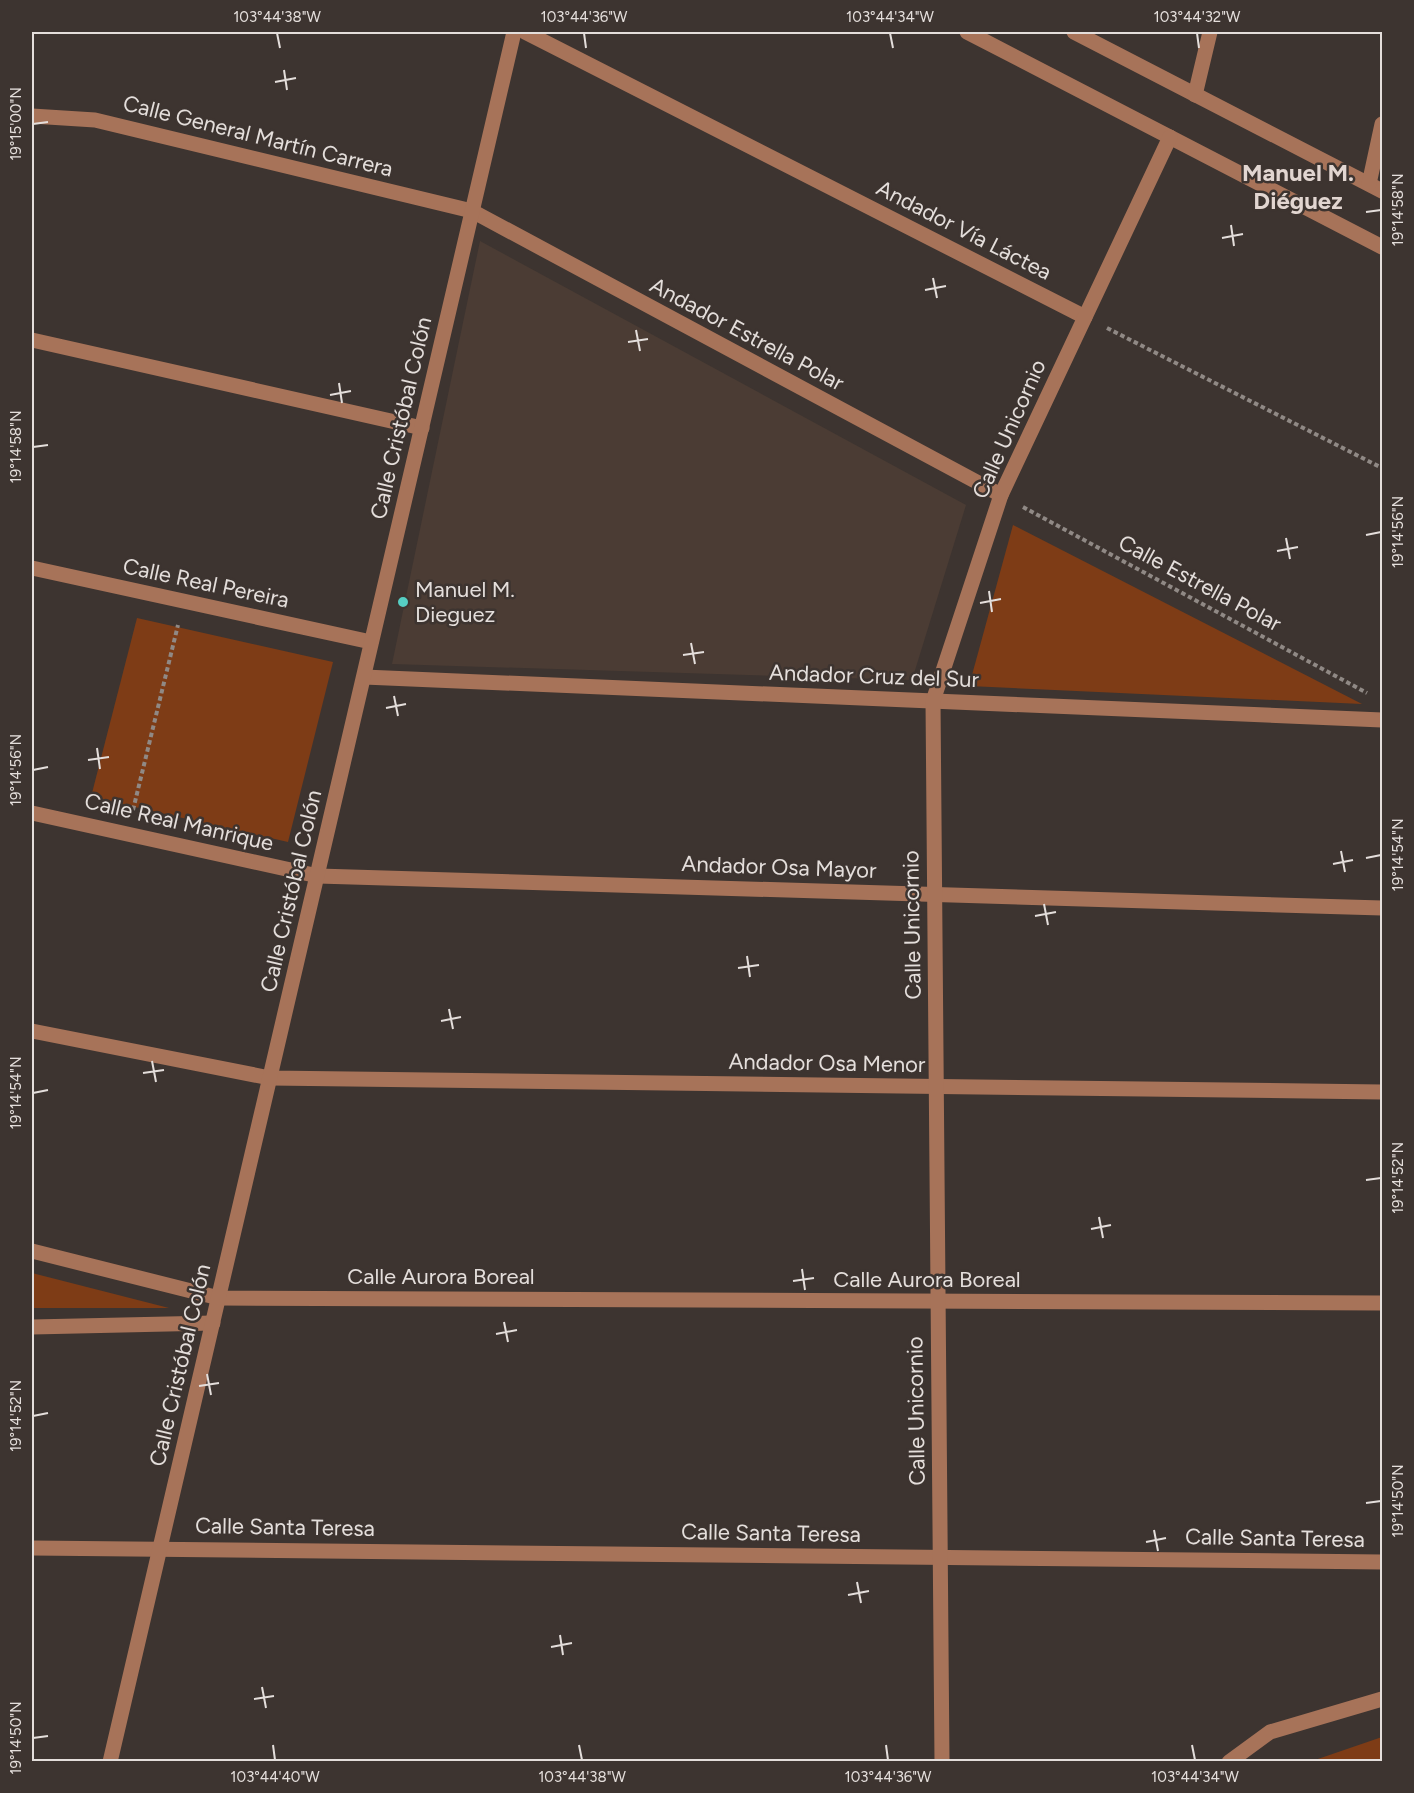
<svg xmlns="http://www.w3.org/2000/svg" width="1414" height="1793" viewBox="0 0 1414 1793" font-family="Figtree,sans-serif">
<rect width="100%" height="100%" fill="#3d3430"/>
<polygon fill="#4b3c34" points="480,241 966,505 912,680 392,664"/>
<g fill="#7e3c16">
<polygon points="1013,525 1362,704 969,686"/>
<polygon points="137,618 333,662 288,842 91,797"/>
<polygon points="32,1273 169,1308 32,1308"/>
<polygon points="1382,1737 1382,1761 1312,1761"/>
</g>
<g fill="none" stroke-linecap="round" stroke-linejoin="round">
<g stroke="#908985" stroke-width="4" stroke-dasharray="4.5 3" stroke-linecap="butt">
<polyline points="1107,328 1382,468"/>
<polyline points="1023,507 1367,693"/>
<polyline points="133,810 178,625"/>
</g>
<g stroke="#a77359" stroke-width="15">
<polyline points="525,32 1085,317"/>
<polyline points="967,32 1382,247"/>
<polyline points="1074,32 1382,191"/>
<polyline points="1195,95 1210,32"/>
<polyline points="32,116 95,120 472,211 1001,495"/>
<polyline points="1369,184 1382,124"/>
<polyline points="32,340 422,428"/>
<polyline points="32,568 371,642"/>
<polyline points="364,677 1382,720"/>
<polyline points="32,813 318,876 1382,908"/>
<polyline points="32,1031 270,1078 1382,1092"/>
<polyline points="32,1251 219,1298 1382,1303"/>
<polyline points="32,1327 213,1323"/>
<polyline points="32,1548 1382,1562"/>
<polyline points="110,1762 514,32"/>
<polyline points="942,1762 933,701 1001,495 1170,137"/>
<polyline points="1229,1762 1270,1732 1382,1699"/>
</g>
</g>
<path fill="none" stroke="#e4dedb" stroke-width="2" d="M 277,33 L 280,48M 584,33 L 586,48M 890,33 L 893,48M 1197,33 L 1199,48M 284,70 L 287,90M 275,82 L 296,78M 33,124 L 48,122M 1366,212 L 1381,210M 1231,225 L 1234,246M 1222,238 L 1243,234M 933,278 L 937,298M 925,290 L 946,286M 636,330 L 640,351M 628,342 L 648,339M 339,383 L 342,403M 330,395 L 351,391M 33,447 L 48,445M 1366,535 L 1381,532M 1286,538 L 1290,559M 1277,551 L 1298,547M 989,591 L 992,612M 980,603 L 1001,599M 691,643 L 695,664M 683,655 L 704,652M 394,696 L 398,716M 386,708 L 406,704M 97,748 L 100,769M 88,760 L 109,757M 33,770 L 48,767M 1341,851 L 1345,872M 1366,858 L 1381,855M 1333,864 L 1353,860M 1044,904 L 1048,925M 1035,916 L 1056,912M 747,956 L 750,977M 738,968 L 759,965M 449,1009 L 453,1029M 441,1021 L 461,1017M 152,1061 L 156,1082M 143,1073 L 164,1070M 33,1093 L 48,1090M 1366,1180 L 1381,1178M 1099,1217 L 1103,1238M 1091,1229 L 1111,1225M 802,1269 L 805,1290M 793,1281 L 814,1278M 504,1322 L 508,1342M 496,1334 L 517,1330M 207,1374 L 211,1395M 199,1386 L 219,1383M 33,1416 L 48,1413M 1366,1503 L 1381,1501M 1154,1530 L 1158,1551M 1146,1542 L 1166,1538M 857,1582 L 861,1603M 848,1595 L 869,1591M 560,1635 L 563,1655M 551,1647 L 572,1643M 262,1687 L 266,1708M 254,1699 L 274,1696M 33,1738 L 48,1736M 273,1745 L 275,1760M 579,1745 L 582,1760M 886,1745 L 888,1760M 1192,1745 L 1195,1760"/>
<circle fill="#56cec3" stroke="#3d3430" stroke-width="2" cx="403" cy="602" r="6"/>
<g text-anchor="middle" dominant-baseline="central" stroke-width="5" stroke-linejoin="round" paint-order="stroke">
<g font-size="22" fill="#e4dedb" stroke="#3d3430">
<text transform="translate(258 136) rotate(14)">Calle General Martín Carrera</text>
<text transform="translate(964 230) rotate(27)">Andador Vía Láctea</text>
<text transform="translate(747 334) rotate(28)">Andador Estrella Polar</text>
<text transform="translate(401 418) rotate(-77)">Calle Cristóbal Colón</text>
<text transform="translate(1009 429) rotate(-66)">Calle Unicornio</text>
<text transform="translate(206 583) rotate(12)">Calle Real Pereira</text>
<text transform="translate(1200 583) rotate(28)">Calle Estrella Polar</text>
<text transform="translate(874 676) rotate(2)">Andador Cruz del Sur</text>
<text transform="translate(179 822) rotate(13)">Calle Real Manrique</text>
<text transform="translate(779 867) rotate(2)">Andador Osa Mayor</text>
<text transform="translate(291 891) rotate(-77)">Calle Cristóbal Colón</text>
<text transform="translate(912 925) rotate(-91)">Calle Unicornio</text>
<text transform="translate(827 1063) rotate(1)">Andador Osa Menor</text>
<text x="441" y="1276">Calle Aurora Boreal</text>
<text x="927" y="1279">Calle Aurora Boreal</text>
<text transform="translate(180 1365) rotate(-77)">Calle Cristóbal Colón</text>
<text transform="translate(916 1411) rotate(-91)">Calle Unicornio</text>
<text transform="translate(285 1527) rotate(1)">Calle Santa Teresa</text>
<text transform="translate(771 1533) rotate(1)">Calle Santa Teresa</text>
<text transform="translate(1275 1538) rotate(1)">Calle Santa Teresa</text>
</g>
<g font-size="22" fill="#e4dedb" stroke="#3d3430" text-anchor="start">
<text x="415" y="589">Manuel M.<tspan x="415" dy="25">Dieguez</tspan></text>
</g>
<g font-size="24" font-weight="bold" fill="#e2d6d1" stroke="#3d3430">
<text x="1298" y="172">Manuel M.<tspan x="1298" dy="28">Diéguez</tspan></text>
</g>
</g>
<rect width="1414" height="1793" fill="none" stroke="#3d3430" stroke-width="66"/>
<rect x="33" y="33" width="1348" height="1727" fill="none" stroke="#e4dedb" stroke-width="2"/>
<g font-size="15" text-anchor="middle" fill="#e4dedb">
<text x="277" y="22">103°44'38"W</text>
<text x="584" y="22">103°44'36"W</text>
<text x="890" y="22">103°44'34"W</text>
<text x="1197" y="22">103°44'32"W</text>
<text transform="translate(16 124) rotate(-90)" y="5">19°15'00"N</text>
<text transform="translate(1398 210) rotate(-90)" y="5">19°14'58"N</text>
<text transform="translate(16 447) rotate(-90)" y="5">19°14'58"N</text>
<text transform="translate(1398 532) rotate(-90)" y="5">19°14'56"N</text>
<text transform="translate(16 770) rotate(-90)" y="5">19°14'56"N</text>
<text transform="translate(1398 855) rotate(-90)" y="5">19°14'54"N</text>
<text transform="translate(16 1093) rotate(-90)" y="5">19°14'54"N</text>
<text transform="translate(1398 1178) rotate(-90)" y="5">19°14'52"N</text>
<text transform="translate(16 1416) rotate(-90)" y="5">19°14'52"N</text>
<text transform="translate(1398 1501) rotate(-90)" y="5">19°14'50"N</text>
<text transform="translate(16 1738) rotate(-90)" y="5">19°14'50"N</text>
<text x="275" y="1782">103°44'40"W</text>
<text x="582" y="1782">103°44'38"W</text>
<text x="888" y="1782">103°44'36"W</text>
<text x="1195" y="1782">103°44'34"W</text>
</g>
</svg>
